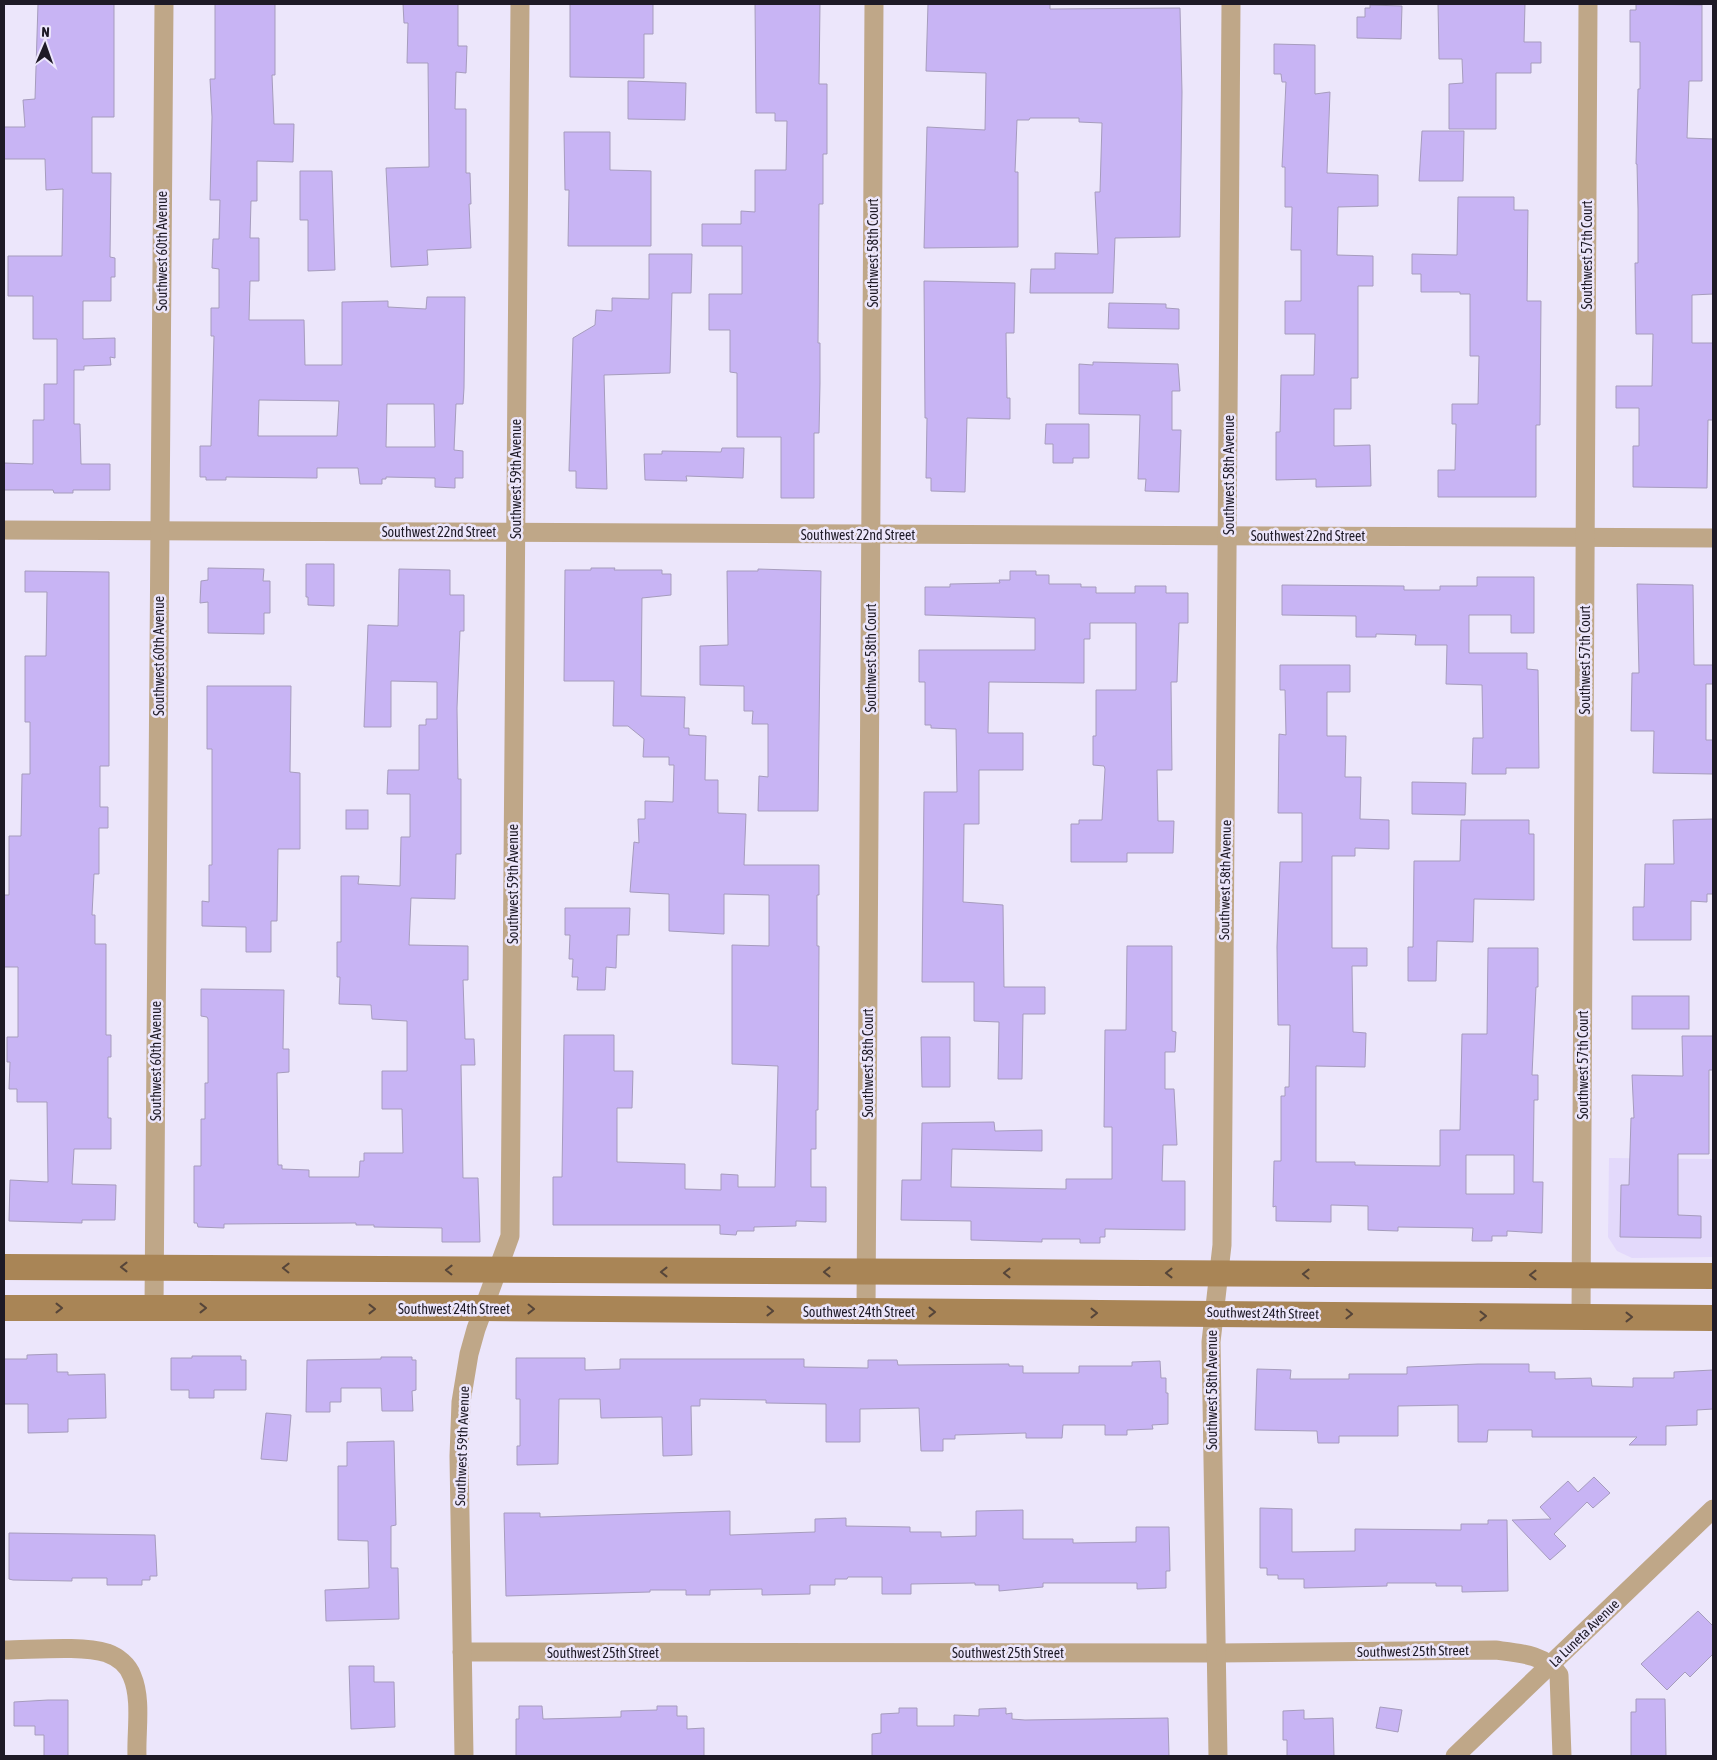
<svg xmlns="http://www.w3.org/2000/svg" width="1717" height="1760" viewBox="0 0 1717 1760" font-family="'Asap Condensed',sans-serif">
<rect width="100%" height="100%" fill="#ece6fb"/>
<polygon fill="#e3d9fb" points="1609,1158 1713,1159 1713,1257 1632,1258 1617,1251 1608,1237"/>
<g fill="#c8b4f4" stroke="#a69cbd" fill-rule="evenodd">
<polygon points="38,4 114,4 114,117 92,117 92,173 111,173 110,257 115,258 115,277 111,277 111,301 83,301 83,339 115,338 115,358 110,357 111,365 84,366 84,370 74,370 74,424 80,424 81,464 110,464 110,490 73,490 73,493 54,493 53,490 4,490 4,463 33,464 33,420 44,420 44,384 57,384 57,339 33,339 33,296 8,296 8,256 62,256 63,189 46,190 45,159 4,159 4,127 25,127 23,100 35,99"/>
<path d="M 215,4 L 275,4 L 275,75 L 272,75 L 274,124 L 294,124 L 293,162 L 257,161 L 257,201 L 251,201 L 250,238 L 259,238 L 259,281 L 250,281 L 249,320 L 304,320 L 305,365 L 342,365 L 342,302 L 388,301 L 388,307 L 426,309 L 427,297 L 465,297 L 464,388 L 463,404 L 456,404 L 454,450 L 463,451 L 463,478 L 455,478 L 455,488 L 435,487 L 435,478 L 386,477 L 386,479 L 382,479 L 382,484 L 360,484 L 358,468 L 317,468 L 317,478 L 226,477 L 226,480 L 206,480 L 206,477 L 200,477 L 200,446 L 211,446 L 214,336 L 211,336 L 211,308 L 219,308 L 219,269 L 212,268 L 213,239 L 219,239 L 220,200 L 210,200 L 212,117 L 210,79 L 215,79 ZM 259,400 L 339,401 L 337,436 L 258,436 ZM 387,404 L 434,404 L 435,447 L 386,447 Z"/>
<polygon points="403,4 458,4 458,46 467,46 466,73 456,72 455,109 466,109 466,173 470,173 471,204 469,204 471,248 427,250 428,265 391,267 386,168 429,167 428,63 407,63 408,23 404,23"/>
<polygon points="570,4 653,4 653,34 644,34 644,78 570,77"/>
<polygon points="755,4 820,4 819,84 827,84 827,154 823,154 823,204 819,204 818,343 820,343 820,383 819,433 814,433 814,498 781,498 781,437 737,437 737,373 730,372 730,330 709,330 709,294 742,294 742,246 702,246 702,224 741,224 741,211 755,212 755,170 786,170 787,121 775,121 775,113 756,113"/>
<polygon points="928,4 1050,4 1050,9 1180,8 1182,92 1180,237 1115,238 1113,293 1030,293 1031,269 1055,269 1055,253 1098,254 1095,192 1100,192 1102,123 1079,122 1079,118 1030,118 1029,120 1017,120 1015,172 1018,172 1018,247 924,248 927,127 985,130 986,73 926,71"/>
<polygon points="1438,4 1525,4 1524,42 1541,42 1541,63 1531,63 1531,73 1496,73 1496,129 1449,129 1449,84 1463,83 1462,59 1439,59"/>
<polygon points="1636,4 1702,5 1702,81 1689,81 1687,138 1713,139 1713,294 1692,295 1692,343 1713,343 1713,420 1708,420 1707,488 1633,487 1633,446 1639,446 1639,408 1616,408 1616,386 1652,386 1653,334 1636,334 1635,263 1638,263 1638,209 1637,164 1636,164 1638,89 1640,89 1640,42 1630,42 1630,10 1636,10"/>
<polygon points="1370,5 1402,6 1401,39 1357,38 1357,17 1365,17 1365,8 1370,8"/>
<polygon points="1274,44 1315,45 1315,94 1330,92 1327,173 1378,175 1378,206 1338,207 1337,255 1373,256 1373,286 1358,286 1358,378 1351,378 1351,409 1334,409 1334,446 1370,445 1371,486 1316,487 1316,479 1276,480 1276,432 1280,432 1281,375 1314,375 1315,334 1285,334 1285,301 1301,301 1301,250 1291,250 1292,207 1285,207 1285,167 1282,167 1286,82 1282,82 1281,74 1274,74"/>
<polygon points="628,81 686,83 685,120 628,119"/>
<polygon points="1422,131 1464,131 1463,181 1419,181"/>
<polygon points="564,132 610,132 610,170 651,171 651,246 568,246 569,190 565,190"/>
<polygon points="300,171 332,171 335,270 308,271 308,220 300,220"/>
<polygon points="1458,197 1514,197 1514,210 1528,210 1527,301 1541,301 1540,425 1536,425 1536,497 1438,497 1438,470 1455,470 1456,424 1452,424 1452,404 1478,404 1479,356 1470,356 1470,294 1460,294 1460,292 1421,292 1421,274 1412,274 1412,254 1457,255"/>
<polygon points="649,254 692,254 691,293 672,293 670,373 604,375 607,489 576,488 576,471 569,471 573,338 595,325 596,310 612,311 612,298 649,299"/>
<polygon points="924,281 1015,283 1014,333 1006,333 1007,398 1010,398 1010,419 967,418 965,492 931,491 931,478 926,478 927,418 925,418"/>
<polygon points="1109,303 1166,304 1166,308 1179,309 1179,329 1108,328"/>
<polygon points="1093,362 1178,364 1180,391 1172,391 1172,430 1181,430 1179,492 1145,491 1146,479 1138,479 1140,415 1079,414 1079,364 1093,365"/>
<polygon points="1046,424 1089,424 1089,458 1073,458 1073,463 1053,463 1053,444 1045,444"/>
<polygon points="722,448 744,448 743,478 686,476 687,481 645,480 644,454 662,454 662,451 721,452"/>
<polygon points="306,564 334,564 334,606 308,605 308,597 306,597"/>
<polygon points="208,568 264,569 263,581 270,581 270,613 264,613 264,634 208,633 208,602 200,603 201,581 208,580"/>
<polygon points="591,568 615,568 614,570 662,570 662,574 671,574 671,595 642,598 641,696 685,697 684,728 689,728 689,735 706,736 705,780 718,780 718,813 746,814 744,865 819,865 819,895 817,895 817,946 819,946 818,1110 816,1110 816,1149 811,1149 811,1187 826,1187 826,1222 796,1221 796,1226 754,1227 754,1231 737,1231 736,1235 720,1234 720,1225 553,1225 553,1177 562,1177 564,1035 614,1035 614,1071 633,1071 632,1108 617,1108 617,1162 685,1164 685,1189 721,1190 721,1174 738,1175 738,1187 775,1187 778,1066 732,1064 732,945 769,946 769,895 724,894 724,934 669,931 669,894 630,892 634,842 639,843 638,819 645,819 645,801 673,802 674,765 669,765 669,757 643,757 644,739 628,726 613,726 614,681 564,681 565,570 591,570"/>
<polygon points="399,569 450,570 450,595 464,595 464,631 460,631 457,708 458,779 461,779 461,854 456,854 455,899 411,898 409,945 468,946 468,980 463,980 465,1039 474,1039 475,1065 461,1065 463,1178 478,1178 480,1242 442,1242 442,1228 374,1227 374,1225 356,1225 356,1223 224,1224 224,1228 198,1227 197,1223 194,1223 194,1166 201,1166 201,1119 205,1119 205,1083 208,1083 208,1019 207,1017 201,1016 201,989 284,990 283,1049 289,1049 289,1072 277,1073 278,1165 282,1165 282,1169 309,1170 309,1177 359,1177 360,1161 364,1161 364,1153 403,1153 402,1109 382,1109 382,1071 407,1071 407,1021 372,1019 371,1005 339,1004 340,977 337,977 337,942 341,942 341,876 359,876 358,884 400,886 401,837 410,837 410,794 387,794 388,770 419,770 419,725 426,725 426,719 437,719 437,682 391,681 391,727 364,727 368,625 398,626"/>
<polygon points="758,569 821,571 818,811 758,811 759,776 768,777 768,724 752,724 753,711 744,711 744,686 700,685 700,646 728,645 727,571 758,571"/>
<polygon points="25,571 109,572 109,766 100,766 100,807 108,807 108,828 99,828 99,874 94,874 92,915 95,915 95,944 106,944 106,1035 111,1035 111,1057 108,1057 108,1118 111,1118 111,1149 74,1149 72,1184 116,1185 115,1220 82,1220 82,1223 9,1221 10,1180 48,1182 47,1102 17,1102 17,1089 9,1089 10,1062 7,1062 7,1037 18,1037 18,967 4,967 4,895 9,895 9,836 21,836 22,774 30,774 30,722 25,722 25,656 46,656 47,592 25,592"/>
<polygon points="1010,571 1036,571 1036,575 1049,575 1049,584 1081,584 1081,587 1096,587 1096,593 1135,593 1135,586 1166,586 1166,593 1188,593 1188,623 1179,623 1177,682 1171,682 1172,770 1157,770 1158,821 1174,821 1173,853 1127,853 1127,862 1071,862 1071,824 1079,824 1079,820 1102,820 1105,769 1104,766 1093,765 1093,736 1096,736 1096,690 1136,690 1136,623 1090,623 1090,639 1084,639 1084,683 989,682 988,733 1023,733 1023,770 979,770 979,824 964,824 963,902 1003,905 1004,987 1045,987 1045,1014 1023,1014 1022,1079 998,1079 999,1022 974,1021 974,982 922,982 924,792 957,792 956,729 931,728 931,725 925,725 925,682 919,682 919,650 1035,650 1035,618 925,615 925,587 950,587 950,584 1000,583 999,580 1010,580"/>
<polygon points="1477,577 1534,577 1534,633 1511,633 1511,615 1469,615 1469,653 1527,653 1527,669 1538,670 1539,768 1506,768 1506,774 1472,774 1473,738 1483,738 1482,685 1446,684 1447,645 1415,645 1416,635 1376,634 1376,637 1356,637 1356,616 1282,615 1282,585 1404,586 1404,590 1440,590 1440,586 1477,586"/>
<polygon points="1637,584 1693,585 1694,665 1713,665 1713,684 1706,684 1706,740 1713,740 1713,774 1653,773 1654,731 1631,731 1632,673 1639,673"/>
<path d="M 1280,665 L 1350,665 L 1350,692 L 1327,692 L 1327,736 L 1346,736 L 1345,777 L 1361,777 L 1360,819 L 1389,820 L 1389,849 L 1355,848 L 1355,856 L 1332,856 L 1332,948 L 1367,948 L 1367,966 L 1352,966 L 1353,1032 L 1366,1033 L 1365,1067 L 1316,1066 L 1316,1162 L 1355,1162 L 1355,1165 L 1440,1166 L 1440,1130 L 1460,1130 L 1462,1034 L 1487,1034 L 1488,948 L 1538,948 L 1538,987 L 1536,987 L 1532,1075 L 1538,1075 L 1538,1100 L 1534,1100 L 1533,1182 L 1543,1182 L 1542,1233 L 1507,1231 L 1507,1236 L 1492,1236 L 1492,1241 L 1472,1241 L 1473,1228 L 1398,1227 L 1398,1231 L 1368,1230 L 1368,1206 L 1331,1205 L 1331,1222 L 1276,1221 L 1276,1206 L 1273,1207 L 1274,1161 L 1281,1161 L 1281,1096 L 1285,1096 L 1285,1087 L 1289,1087 L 1290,1025 L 1278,1025 L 1277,947 L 1280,862 L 1302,862 L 1302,813 L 1278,813 L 1279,734 L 1286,735 L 1285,690 L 1280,690 ZM 1466,1155 L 1514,1155 L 1514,1194 L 1466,1194 Z"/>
<polygon points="207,686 291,686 290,772 300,773 300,849 278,849 277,921 271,921 271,952 246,952 246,927 202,926 202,901 209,902 209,865 212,865 212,749 207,749"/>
<polygon points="1412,782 1466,783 1465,815 1412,814"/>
<rect x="346" y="810" width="22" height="19"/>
<polygon points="1713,819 1713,894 1707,894 1707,902 1691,901 1691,940 1633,940 1633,907 1644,907 1645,864 1674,864 1673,820"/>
<polygon points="1461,820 1529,820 1529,834 1534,834 1534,900 1474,899 1473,942 1437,941 1436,981 1408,981 1408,947 1413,947 1414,861 1460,861"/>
<polygon points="565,908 630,908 629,935 617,935 616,968 606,967 605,990 577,990 578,977 572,977 573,959 569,959 570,935 565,935"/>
<polygon points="1127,946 1172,946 1172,1031 1176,1032 1175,1052 1165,1052 1165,1089 1174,1089 1177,1145 1163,1145 1162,1181 1185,1181 1185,1230 1105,1229 1105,1237 1100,1237 1100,1243 1080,1243 1080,1239 1042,1239 1042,1242 971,1240 971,1221 901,1220 902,1180 921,1180 922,1123 994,1122 995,1131 1042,1130 1042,1151 952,1149 951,1187 1066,1189 1066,1179 1112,1179 1112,1127 1104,1127 1105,1030 1126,1030"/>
<rect x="1632" y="996" width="57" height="33"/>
<polygon points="1682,1036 1713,1036 1713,1070 1709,1070 1709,1154 1678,1154 1678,1215 1701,1216 1701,1238 1620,1237 1621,1185 1629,1185 1631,1118 1634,1118 1632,1075 1683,1076"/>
<polygon points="921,1037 950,1037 950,1087 922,1087"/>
<polygon points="57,1354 57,1372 68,1372 68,1375 105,1374 106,1418 68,1419 68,1432 28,1433 28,1404 4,1404 4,1359 27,1359 27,1355"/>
<polygon points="192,1356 241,1356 241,1360 246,1360 246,1390 214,1390 214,1398 189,1398 189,1390 171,1390 171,1358 192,1358"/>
<polygon points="381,1357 412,1357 412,1360 416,1360 416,1390 412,1391 413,1411 382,1411 381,1388 341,1388 341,1402 330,1402 330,1412 306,1412 307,1360 381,1359"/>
<polygon points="516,1358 585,1358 585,1370 620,1369 620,1359 804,1359 804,1367 868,1368 868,1360 897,1360 898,1365 1009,1364 1009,1366 1023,1366 1023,1373 1079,1373 1079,1366 1132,1366 1132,1362 1160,1361 1161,1378 1166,1378 1166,1393 1168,1393 1168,1424 1152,1425 1153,1429 1127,1430 1127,1435 1105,1435 1105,1425 1063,1425 1062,1438 1026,1438 1026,1433 955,1435 955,1439 943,1439 943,1451 921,1451 919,1408 860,1409 860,1442 826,1442 826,1404 766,1403 766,1400 700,1399 700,1406 691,1406 692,1455 663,1456 662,1417 601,1418 600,1399 559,1399 558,1464 517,1465 517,1446 520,1446 520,1399 516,1399"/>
<polygon points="1478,1364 1529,1364 1529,1372 1555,1372 1555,1379 1591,1378 1592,1386 1633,1387 1633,1378 1674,1378 1674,1372 1713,1370 1713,1409 1697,1410 1697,1425 1666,1426 1666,1445 1629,1445 1637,1437 1532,1437 1532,1430 1488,1430 1487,1442 1458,1442 1458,1405 1398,1406 1398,1436 1339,1436 1339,1443 1318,1443 1317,1431 1255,1430 1257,1369 1291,1370 1290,1379 1349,1379 1349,1374 1407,1374 1407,1367"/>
<polygon points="266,1413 291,1415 287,1461 261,1459"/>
<polygon points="394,1441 396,1525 391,1526 391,1568 398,1568 399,1619 326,1621 325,1590 369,1588 368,1541 338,1540 338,1466 347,1466 347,1442"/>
<polygon points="1594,1477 1610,1493 1593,1508 1587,1502 1554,1534 1566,1546 1550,1560 1512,1520 1551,1519 1540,1507 1568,1481 1578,1492"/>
<polygon points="1260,1508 1292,1509 1292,1552 1355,1551 1355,1529 1461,1530 1461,1524 1488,1524 1488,1520 1507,1520 1508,1591 1462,1592 1462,1586 1436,1586 1436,1583 1387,1583 1387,1586 1304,1588 1304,1579 1278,1579 1278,1575 1267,1575 1267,1568 1260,1568"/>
<polygon points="1023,1510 1023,1539 1073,1539 1073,1543 1136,1542 1136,1527 1169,1527 1170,1571 1166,1571 1166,1588 1137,1589 1137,1583 1043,1583 1043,1587 999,1591 999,1585 975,1585 975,1583 911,1584 911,1594 882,1594 882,1577 848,1577 847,1579 835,1579 835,1585 810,1585 810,1594 762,1595 762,1589 710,1590 710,1595 686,1595 686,1590 650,1590 650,1592 506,1596 504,1513 540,1513 540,1517 730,1511 730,1535 815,1532 815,1519 846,1518 846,1526 910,1527 910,1532 941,1532 941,1537 976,1536 976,1511"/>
<polygon points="9,1533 155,1535 157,1576 150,1576 150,1580 142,1580 142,1585 107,1585 107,1578 72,1578 72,1581 13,1580 9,1579"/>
<polygon points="1698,1611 1713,1626 1713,1654 1690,1677 1685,1672 1667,1690 1641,1664"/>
<polygon points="349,1666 374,1666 374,1682 394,1682 395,1727 351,1729"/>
<polygon points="1636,1699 1665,1699 1666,1756 1631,1756 1631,1712 1636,1712"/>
<polygon points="48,1700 68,1700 68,1756 44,1756 44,1735 35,1735 35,1726 14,1726 14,1702"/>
<polygon points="519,1706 542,1706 543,1719 621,1717 621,1711 657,1710 657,1706 677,1706 677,1716 687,1716 687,1729 704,1728 704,1756 516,1756 516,1719 519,1719"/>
<polygon points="1380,1707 1402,1710 1398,1732 1376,1728"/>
<polygon points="899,1708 917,1708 917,1726 954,1726 954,1715 979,1716 979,1709 1006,1708 1006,1714 1012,1713 1012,1719 1025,1720 1168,1718 1169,1756 872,1756 872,1734 881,1733 881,1714 899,1713"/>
<polygon points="1304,1710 1304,1719 1333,1718 1334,1756 1287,1756 1287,1740 1283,1740 1283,1711"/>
</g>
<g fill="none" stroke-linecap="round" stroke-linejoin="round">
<g stroke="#bfa788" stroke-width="19">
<polyline points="4,530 1713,538"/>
<polyline points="154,1308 164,4"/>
<polyline points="866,1312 874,4"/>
<polyline points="1581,1317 1588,4"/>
<path d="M 4,1650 C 32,1650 82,1645 107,1653 C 118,1657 128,1665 132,1676 C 142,1699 136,1731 137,1756"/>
<path d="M 462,1652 L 1216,1653 L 1495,1650 C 1519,1653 1545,1654 1559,1675 L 1562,1756"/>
<polyline points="464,1756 459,1456 461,1402 469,1354 476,1329 510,1236 520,4"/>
<polyline points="1218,1756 1211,1342 1222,1245 1231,4"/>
<polyline points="1455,1756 1713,1509"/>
</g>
<g stroke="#a98556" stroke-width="26">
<polyline points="4,1267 1713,1276"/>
<polyline points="4,1308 482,1308 1713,1318"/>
</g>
</g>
<defs><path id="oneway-chevron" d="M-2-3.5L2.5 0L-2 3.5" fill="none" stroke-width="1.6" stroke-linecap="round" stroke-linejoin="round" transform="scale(1.25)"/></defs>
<g stroke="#564539">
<use href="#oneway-chevron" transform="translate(124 1267) rotate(180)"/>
<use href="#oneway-chevron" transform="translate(286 1268) rotate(-179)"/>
<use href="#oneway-chevron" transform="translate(449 1270) rotate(-179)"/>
<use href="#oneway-chevron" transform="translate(664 1272) rotate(-180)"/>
<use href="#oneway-chevron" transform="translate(827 1272) rotate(-180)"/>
<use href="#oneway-chevron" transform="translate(1007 1273) rotate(-180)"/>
<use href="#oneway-chevron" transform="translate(1169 1273) rotate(-180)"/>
<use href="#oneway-chevron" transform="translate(1306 1274) rotate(-179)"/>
<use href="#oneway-chevron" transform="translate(1533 1275) rotate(-180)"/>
<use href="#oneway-chevron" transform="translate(59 1308)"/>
<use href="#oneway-chevron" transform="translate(203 1308)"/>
<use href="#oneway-chevron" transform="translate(372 1309)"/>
<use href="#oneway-chevron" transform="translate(531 1309) rotate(1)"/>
<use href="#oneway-chevron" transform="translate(770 1311) rotate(1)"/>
<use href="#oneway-chevron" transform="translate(932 1312)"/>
<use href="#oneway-chevron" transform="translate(1094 1313)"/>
<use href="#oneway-chevron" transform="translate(1349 1314) rotate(1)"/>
<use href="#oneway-chevron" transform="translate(1483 1316)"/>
<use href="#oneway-chevron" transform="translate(1629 1317)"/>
</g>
<g text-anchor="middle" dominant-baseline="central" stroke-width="5" stroke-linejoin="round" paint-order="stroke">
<g font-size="14" fill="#1e1a26" stroke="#ece6fb">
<text transform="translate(162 251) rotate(-90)">Southwest 60th Avenue</text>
<text transform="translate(873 253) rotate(-90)">Southwest 58th Court</text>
<text transform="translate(1587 255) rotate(-90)">Southwest 57th Court</text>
<text transform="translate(1229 475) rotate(-90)">Southwest 58th Avenue</text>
<text transform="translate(516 479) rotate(-90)">Southwest 59th Avenue</text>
<text x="439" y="532">Southwest 22nd Street</text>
<text x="858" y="535">Southwest 22nd Street</text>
<text x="1308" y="536">Southwest 22nd Street</text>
<text transform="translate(159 656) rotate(-90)">Southwest 60th Avenue</text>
<text transform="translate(871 658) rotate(-90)">Southwest 58th Court</text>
<text transform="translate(1585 660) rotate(-90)">Southwest 57th Court</text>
<text transform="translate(1225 880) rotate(-89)">Southwest 58th Avenue</text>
<text transform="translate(513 884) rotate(-90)">Southwest 59th Avenue</text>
<text transform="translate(156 1061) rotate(-90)">Southwest 60th Avenue</text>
<text transform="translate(868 1063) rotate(-90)">Southwest 58th Court</text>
<text transform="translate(1583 1065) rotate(-90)">Southwest 57th Court</text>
<text x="454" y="1309">Southwest 24th Street</text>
<text x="859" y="1312">Southwest 24th Street</text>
<text transform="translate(1263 1313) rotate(1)">Southwest 24th Street</text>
<text transform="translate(1212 1390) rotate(-90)">Southwest 58th Avenue</text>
<text transform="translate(462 1446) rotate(-88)">Southwest 59th Avenue</text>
<text transform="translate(1584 1633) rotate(-44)">La Luneta Avenue</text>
<text transform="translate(1413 1651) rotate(-1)">Southwest 25th Street</text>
<text x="603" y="1653">Southwest 25th Street</text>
<text x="1008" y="1653">Southwest 25th Street</text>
</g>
</g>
<rect width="1717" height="1760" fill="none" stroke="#1e1a26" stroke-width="10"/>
<g transform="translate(45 45) rotate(2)" stroke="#ece6fb" stroke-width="4" paint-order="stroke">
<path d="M0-4L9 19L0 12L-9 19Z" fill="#1e1a26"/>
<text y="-8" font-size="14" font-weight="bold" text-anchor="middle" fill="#1e1a26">N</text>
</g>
</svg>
